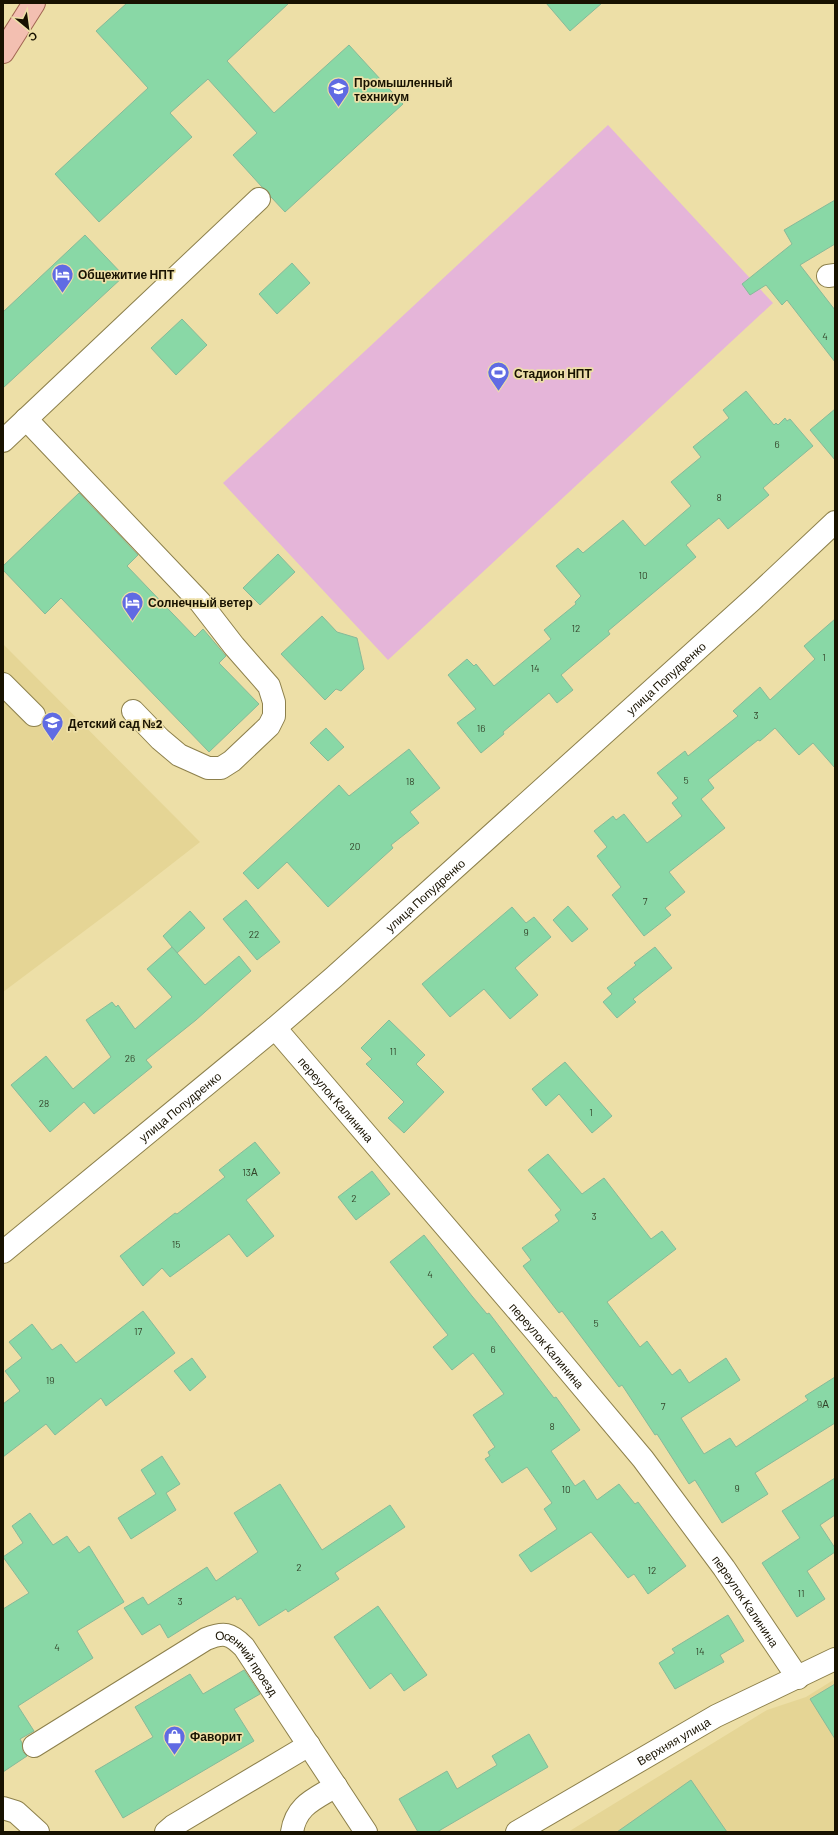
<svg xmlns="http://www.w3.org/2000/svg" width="838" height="1835" viewBox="0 0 838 1835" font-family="Barlow,sans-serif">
<rect width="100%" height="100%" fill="#eddfa7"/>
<g fill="#e5d595">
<polygon points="3,644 200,842 123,902 3,992"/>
<polygon points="835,1679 835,1832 568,1832 767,1710 806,1697"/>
</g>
<polygon fill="#e5b5d9" points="608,125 773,303 388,660 223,483"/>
<g fill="#89d8a6" stroke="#87ba99">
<polygon points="127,3 289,3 227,61 274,113 349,45 403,104 285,212 271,197 268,191 262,187 233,155 257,133 208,79 170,113 192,137 99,222 55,174 148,88 96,31"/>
<polygon points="546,3 602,3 570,31"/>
<polygon points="835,200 835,244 800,265 835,310 835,362 787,300 782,305 766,285 750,295 742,284 792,244 784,230"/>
<polygon points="85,235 124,276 3,388 3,312"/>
<polygon points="292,263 310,283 277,314 259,294"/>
<polygon points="182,319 207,345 176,375 151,348"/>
<polygon points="746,391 774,425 776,423 778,425 785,418 787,421 790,419 813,446 763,488 769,495 728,529 719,518 686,545 696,557 608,631 610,634 561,675 573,690 557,703 549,693 503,732 504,734 481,753 457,723 476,709 448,675 467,659 474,666 476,664 494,686 551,639 544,630 576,604 575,602 581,596 556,566 578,548 583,553 623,520 645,546 691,506 671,482 701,457 693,447 729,418 723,410"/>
<polygon points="835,409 835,460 810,430"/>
<polygon points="79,493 138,555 127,566 195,637 203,629 226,656 219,663 259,704 209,752 61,598 45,614 3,570 3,566"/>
<polygon points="278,554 295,572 260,605 243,588"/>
<polygon points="322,616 337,632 357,638 364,669 341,691 336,689 325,700 281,654"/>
<polygon points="835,619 835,768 813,743 799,755 775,728 760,741 758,740 708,780 714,788 701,799 725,828 669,872 685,892 665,908 671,915 644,936 612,895 621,887 597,856 607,847 594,831 613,816 616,820 624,814 647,843 682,816 672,803 678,798 657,773 685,751 688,756 738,716 733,711 760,687 770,700 815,659 804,646"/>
<polygon points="326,728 344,747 328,761 310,743"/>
<polygon points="409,749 440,788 410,812 419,823 391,845 393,848 328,907 287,862 258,889 243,873 339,785 349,796"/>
<polygon points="246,900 280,942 257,960 223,919"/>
<polygon points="568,906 588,929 572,942 553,920"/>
<polygon points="512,907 526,923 534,917 551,937 515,968 538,995 510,1019 484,989 450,1017 422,984"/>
<polygon points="190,911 205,928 177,953 163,936"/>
<polygon points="172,947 205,985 239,956 251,971 196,1020 146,1060 152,1067 94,1114 84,1102 50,1132 11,1085 46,1056 73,1089 111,1057 86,1020 112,1002 116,1007 118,1005 135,1029 172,997 147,969"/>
<polygon points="655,947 672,968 633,999 636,1002 617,1018 603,1002 612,994 607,988 636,965 634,963"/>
<polygon points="389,1020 425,1055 416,1064 444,1092 404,1133 388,1118 404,1102 366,1064 372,1059 361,1048"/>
<polygon points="565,1062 612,1116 592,1133 559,1094 546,1106 532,1089"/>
<polygon points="255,1142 280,1173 246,1200 274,1236 247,1257 229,1234 170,1277 162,1268 143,1286 120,1256 175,1213 177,1214 225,1177 219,1170"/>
<polygon points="548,1154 582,1194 604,1178 651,1239 662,1231 676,1249 607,1302 640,1347 647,1341 672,1375 680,1369 689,1383 726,1358 740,1380 681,1418 704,1454 730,1438 736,1447 808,1400 805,1396 835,1377 835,1423 755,1473 768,1494 722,1523 695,1480 689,1484 657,1434 655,1435 622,1385 619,1387 562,1311 559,1313 523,1266 531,1260 522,1248 559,1221 555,1215 561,1210 528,1170"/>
<polygon points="372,1171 390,1194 356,1220 338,1197"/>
<polygon points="424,1235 472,1296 487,1314 489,1313 554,1398 556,1397 580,1430 551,1451 575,1486 584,1480 597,1500 619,1484 635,1504 638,1502 686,1566 648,1594 634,1574 628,1578 591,1532 531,1572 519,1555 557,1529 544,1509 552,1503 527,1467 502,1483 485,1459 490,1456 488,1452 495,1447 473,1415 504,1394 473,1353 452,1370 433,1347 448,1335 390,1262"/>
<polygon points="143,1311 175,1353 106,1406 101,1398 55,1435 46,1424 3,1457 3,1404 20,1391 5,1371 22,1358 9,1342 32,1324 52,1350 61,1344 76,1363"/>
<polygon points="192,1358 206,1377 190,1391 174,1371"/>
<polygon points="162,1456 180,1484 166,1493 176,1510 131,1539 118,1518 156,1494 141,1470"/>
<polygon points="835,1478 835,1515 820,1525 835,1548 835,1552 807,1571 825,1599 797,1617 762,1563 800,1538 782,1511"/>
<polygon points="280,1484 322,1550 390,1505 405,1527 335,1573 339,1579 288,1612 286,1609 259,1626 241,1598 237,1600 235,1596 168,1638 160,1624 142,1635 124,1608 143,1597 148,1605 207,1567 216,1581 258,1552 234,1513"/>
<polygon points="30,1513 53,1545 67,1536 79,1553 89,1546 124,1602 77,1631 93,1658 18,1706 34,1731 20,1739 22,1743 23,1752 27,1756 3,1772 3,1609 29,1593 3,1557 23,1543 12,1526"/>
<polygon points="378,1606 427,1675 404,1691 391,1673 370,1689 334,1637"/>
<polygon points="728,1615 744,1641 720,1655 724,1662 675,1689 659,1663 675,1653 672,1649"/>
<polygon points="244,1670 260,1694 234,1709 254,1741 123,1818 95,1771 153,1737 135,1707 190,1674 203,1694"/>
<polygon points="835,1684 835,1739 810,1699"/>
<polygon points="529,1734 548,1767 437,1832 418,1832 399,1799 447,1771 457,1789 497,1765 492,1756"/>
<polygon points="691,1780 727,1832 617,1832"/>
</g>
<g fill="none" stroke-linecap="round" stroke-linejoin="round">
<defs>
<g id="minor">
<polyline points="828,276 835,275"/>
<polyline points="26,419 200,602 234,646 269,686 274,702 274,716 269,726 232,761 221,768 208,768 179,755 160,739 133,711"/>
<polyline points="3,441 259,199"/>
<polyline points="3,684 34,715"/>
<path id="s1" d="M 275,1028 L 537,1333 L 643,1459 L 724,1568 L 798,1678"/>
<path id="s2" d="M 3,1252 L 275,1028 L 334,977 L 752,600 L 835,522"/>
<path id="s3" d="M 34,1746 L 206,1639 C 224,1632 230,1633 244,1647 L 366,1832"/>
<polyline points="3,1808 16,1812 38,1832"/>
<polyline points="166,1832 173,1826 309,1745"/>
<path d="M 292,1832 C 296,1805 315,1799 336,1786"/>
<path id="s4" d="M 517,1832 L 716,1716 L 835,1659"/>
</g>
<polyline id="major" points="3,52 34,3"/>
</defs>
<use href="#minor" stroke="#8d804c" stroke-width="24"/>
<use href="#major" stroke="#a16652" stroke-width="24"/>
<use href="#minor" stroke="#fff" stroke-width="22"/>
<use href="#major" stroke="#f3bfb1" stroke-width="22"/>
</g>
<defs>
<symbol id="university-pin" viewBox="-11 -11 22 30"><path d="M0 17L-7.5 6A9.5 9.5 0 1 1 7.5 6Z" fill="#606be3" stroke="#eddfa7"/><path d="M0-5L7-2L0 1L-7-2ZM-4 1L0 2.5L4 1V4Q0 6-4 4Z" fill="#fff"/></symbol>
<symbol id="hotel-pin" viewBox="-11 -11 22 30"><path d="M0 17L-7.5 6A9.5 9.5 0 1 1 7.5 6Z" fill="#606be3" stroke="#eddfa7"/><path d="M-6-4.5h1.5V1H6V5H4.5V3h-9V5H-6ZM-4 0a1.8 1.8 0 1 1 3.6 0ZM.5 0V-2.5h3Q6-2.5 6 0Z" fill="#fff"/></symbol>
<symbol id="stadium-pin" viewBox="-11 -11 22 30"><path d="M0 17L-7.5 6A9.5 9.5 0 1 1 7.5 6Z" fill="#606be3" stroke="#eddfa7"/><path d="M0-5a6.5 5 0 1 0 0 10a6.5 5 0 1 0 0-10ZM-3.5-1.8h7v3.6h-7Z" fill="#fff"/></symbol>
<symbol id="school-pin" viewBox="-11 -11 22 30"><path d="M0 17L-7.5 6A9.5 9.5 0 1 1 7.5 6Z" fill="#606be3" stroke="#eddfa7"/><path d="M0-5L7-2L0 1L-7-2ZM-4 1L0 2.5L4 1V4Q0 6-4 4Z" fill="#fff"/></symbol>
<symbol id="shop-pin" viewBox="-11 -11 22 30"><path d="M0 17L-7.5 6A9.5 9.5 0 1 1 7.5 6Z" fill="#606be3" stroke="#eddfa7"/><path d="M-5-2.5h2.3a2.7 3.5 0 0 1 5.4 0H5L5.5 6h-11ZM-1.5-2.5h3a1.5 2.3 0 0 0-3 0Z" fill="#fff"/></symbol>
</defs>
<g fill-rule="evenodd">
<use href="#university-pin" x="326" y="76" width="25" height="34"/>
<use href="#hotel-pin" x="50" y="262" width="25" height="34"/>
<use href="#stadium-pin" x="486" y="360" width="25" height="34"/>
<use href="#hotel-pin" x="120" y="590" width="25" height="34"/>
<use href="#school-pin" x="40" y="710" width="25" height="34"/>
<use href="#shop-pin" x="162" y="1724" width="25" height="34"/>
</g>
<g text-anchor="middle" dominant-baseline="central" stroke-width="3.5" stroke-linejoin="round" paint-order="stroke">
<g font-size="10" fill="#34442a">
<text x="825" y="336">4</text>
<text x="777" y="444">6</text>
<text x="719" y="497">8</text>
<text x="643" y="575">10</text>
<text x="576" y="628">12</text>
<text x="824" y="657">1</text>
<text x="535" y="668">14</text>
<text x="756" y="715">3</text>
<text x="481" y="728">16</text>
<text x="686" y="780">5</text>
<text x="410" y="781">18</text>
<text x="355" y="846">20</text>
<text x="645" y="901">7</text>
<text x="526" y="932">9</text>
<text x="254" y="934">22</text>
<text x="393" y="1051">11</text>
<text x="130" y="1058">26</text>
<text x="44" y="1103">28</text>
<text x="591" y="1112">1</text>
<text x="250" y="1172">13А</text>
<text x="354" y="1198">2</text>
<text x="594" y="1216">3</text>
<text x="176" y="1244">15</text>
<text x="430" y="1274">4</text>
<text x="596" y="1323">5</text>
<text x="138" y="1331">17</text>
<text x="493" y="1349">6</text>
<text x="50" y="1380">19</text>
<text x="823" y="1404">9А</text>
<text x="663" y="1406">7</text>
<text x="552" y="1426">8</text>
<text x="737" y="1488">9</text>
<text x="566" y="1489">10</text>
<text x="299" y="1567">2</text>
<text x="652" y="1570">12</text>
<text x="801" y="1593">11</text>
<text x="180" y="1601">3</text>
<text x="57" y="1647">4</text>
<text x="700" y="1651">14</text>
</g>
<g font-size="12" font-weight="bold" fill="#181201" stroke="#eddfa7" text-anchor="start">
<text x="354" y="82">Промышленный<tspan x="354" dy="14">техникум</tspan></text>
<text x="78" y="274">Общежитие НПТ</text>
<text x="514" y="373">Стадион НПТ</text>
<text x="148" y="602">Солнечный ветер</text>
<text x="68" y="723">Детский сад №2</text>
<text x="190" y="1736">Фаворит</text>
</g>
<g font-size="12" fill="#181201" stroke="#eddfa7">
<text stroke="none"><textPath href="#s2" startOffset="877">улица Попудренко</textPath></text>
<text stroke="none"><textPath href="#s2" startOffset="553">улица Попудренко</textPath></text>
<text stroke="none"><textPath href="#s1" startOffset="94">переулок Калинина</textPath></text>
<text stroke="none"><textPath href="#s2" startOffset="229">улица Попудренко</textPath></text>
<text stroke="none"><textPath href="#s1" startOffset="418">переулок Калинина</textPath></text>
<text stroke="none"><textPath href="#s1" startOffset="742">переулок Калинина</textPath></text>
<text stroke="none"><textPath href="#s3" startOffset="257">Осенний проезд</textPath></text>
<text stroke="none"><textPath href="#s4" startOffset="181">Верхняя улица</textPath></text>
</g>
</g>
<rect width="838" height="1835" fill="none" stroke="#181201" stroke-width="8"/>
<g transform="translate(28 28) rotate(151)" stroke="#eddfa7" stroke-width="3" paint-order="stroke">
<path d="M0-3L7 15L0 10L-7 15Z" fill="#181201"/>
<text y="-6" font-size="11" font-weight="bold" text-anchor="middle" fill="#181201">С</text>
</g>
</svg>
